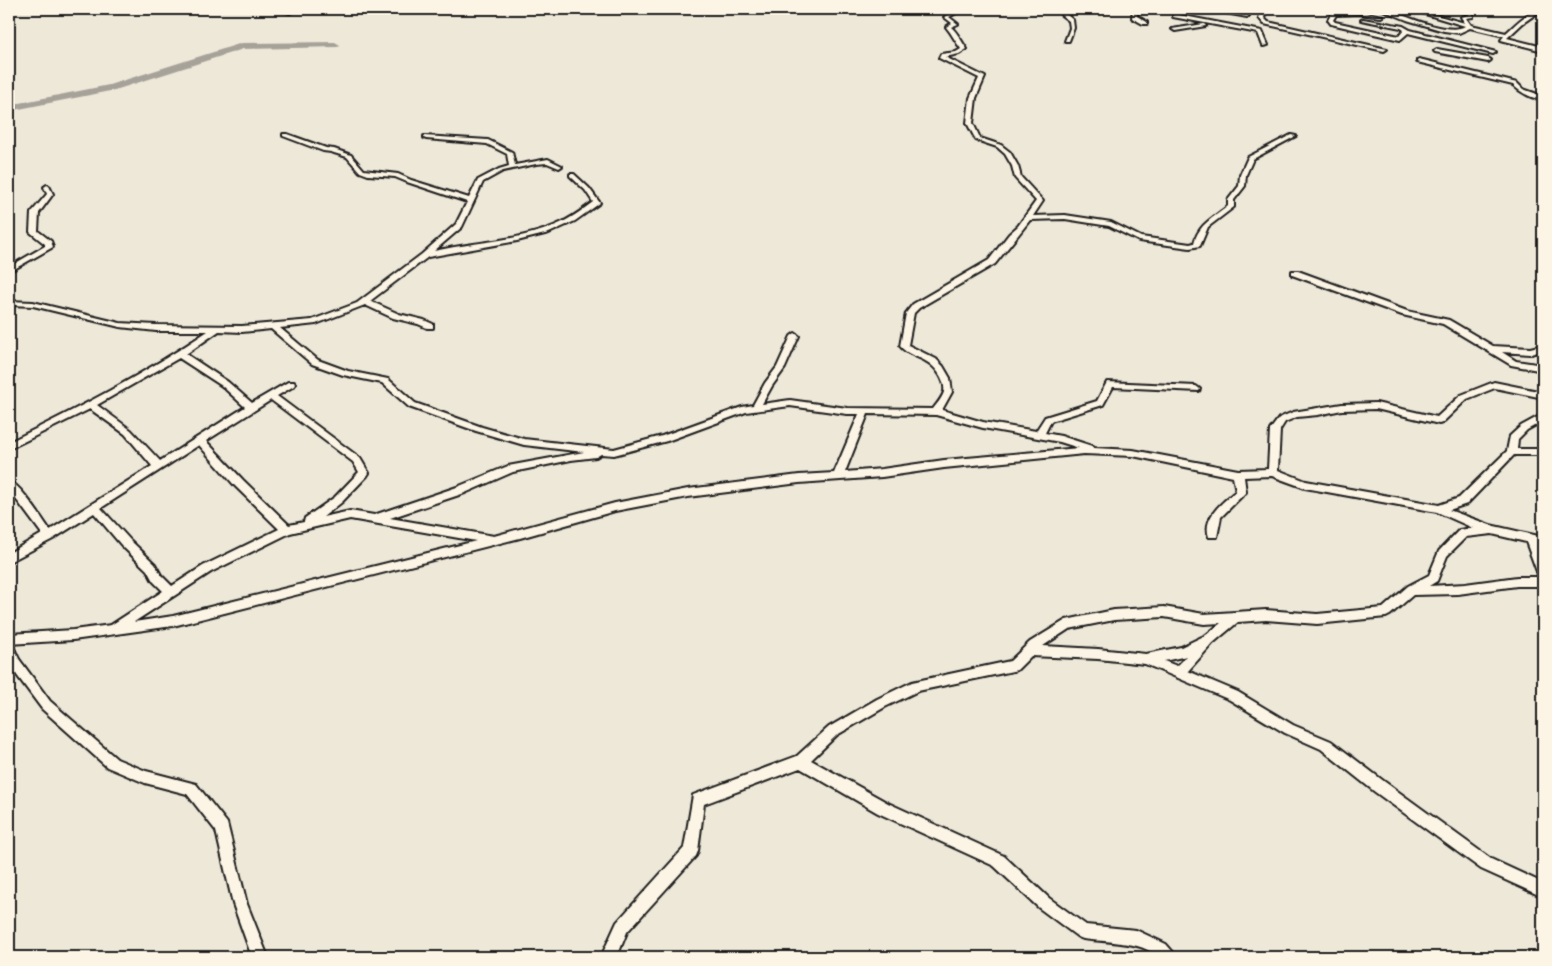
<svg xmlns="http://www.w3.org/2000/svg" width="1552" height="966" viewBox="0 0 1552 966" font-family="Sriracha,sans-serif">
<style>
.lines{fill:none;stroke-linecap:round;stroke-linejoin:round}
.river{fill:#a7a299;fill-rule:evenodd}
.minor-casing{stroke:#1c1c1c;stroke-width:4}
.minor{fill:#fcf5e5;fill-rule:evenodd}
</style>
<rect width="100%" height="100%" fill="#eee8d9"/>
<filter id="ink" filterUnits="userSpaceOnUse"><feTurbulence type="fractalNoise" baseFrequency=".02" numOctaves="2"/><feDisplacementMap in="SourceGraphic" scale="10" xChannelSelector="R" yChannelSelector="G"/><feConvolveMatrix kernelMatrix="1 2 1 2 8 2 1 2 1" color-interpolation-filters="sRGB"/></filter>
<g filter="url(#ink)">
<g class="lines">
<!-- river -->
<path class="river" d="M335,42L340,45L338,47L243,49L115,90L9,111V105L109,85L242,43Z"/>
<defs>
<path id="minor" d="M275,9H282L292,12L290,13Z
M947,9H952L958,12L949,17L958,24L951,27C958,33 961,41 967,49L959,54L945,57L985,77L976,98L973,123L980,138L1001,145L1010,152L1018,166L1021,177L1043,201L1033,216L1065,215L1111,222L1141,237L1190,244L1194,243C1199,224 1213,218 1228,206V200L1239,186L1240,175L1248,157L1291,135L1296,136L1253,159L1246,175L1245,186L1234,200V207L1208,227L1200,246L1190,248L1139,241L1109,226L1065,219L1030,220L995,264L919,308L914,313L908,345L936,359L943,366L950,378L952,392L942,410L983,422L1036,431L1045,417L1097,401L1107,382L1196,386L1200,389L1199,391L1113,387L1103,405L1051,421L1045,433L1061,436L1092,446L1094,448L1133,450L1238,470L1268,469L1270,430L1279,418L1293,412L1342,404L1376,403L1437,417L1461,395L1494,382L1543,392V398L1495,388L1467,399L1442,423L1439,424L1376,409L1342,410L1318,415L1297,417L1285,422L1280,430L1278,470L1306,481L1439,505L1459,498L1507,451L1510,436L1521,426L1543,414V421L1527,430L1518,439L1517,449H1543V455H1514L1467,504L1449,510L1490,525L1543,537V545L1537,544L1543,560V586H1517L1458,594L1413,595L1390,615L1386,617L1317,624L1266,620L1238,622L1213,643L1188,671L1238,692L1293,725L1331,741L1385,782L1491,859L1543,883V897L1481,869L1375,792L1321,749L1285,733L1230,700L1145,664L1098,659L1031,656L1017,670L1013,671L918,691L885,707L837,735L811,760L888,803L1004,856L1049,898L1086,925L1136,930L1166,944L1173,952L1176,957H1158C1143,941 1104,942 1083,939L1078,937L1039,908L994,866L878,813L800,768L704,804L698,851L696,856L627,932L617,957H601L617,922L684,848L693,795L797,756L829,727L877,699L912,682L1010,661L1030,642L1066,620L1114,610L1164,607L1204,614L1266,610L1317,614L1383,608L1408,586L1429,575L1439,551L1459,530L1473,528L1437,512L1305,488L1272,476L1244,477L1246,492L1221,517L1217,537H1209C1202,517 1223,502 1236,491L1233,477L1133,456L1084,454L944,468L882,477L799,483L688,497L615,511L520,538L173,626L73,640L9,644V634L73,630L111,625L163,591L153,581L147,570L122,546L94,513L53,539L9,562V553L42,534L19,503L9,491V481C21,485 42,519 50,530L152,466L125,434L90,409L9,449V442C77,409 145,374 208,331H156L120,327L33,306L9,305V301L33,302L120,323L156,325L242,326L312,320L357,303L422,254L456,224L467,202L407,182L395,177L368,175L360,172L347,157L331,152L323,151L283,136V134H287L326,148L334,149L351,155L364,170L398,174L411,180L469,198L478,180L499,169L509,166L507,154L487,144L426,139L424,138V136L488,140L512,152L515,165L548,159L562,166L559,168L547,163L536,164L503,171L483,182L462,227L434,251C474,242 519,241 556,225C570,219 581,211 593,202L585,190L570,176V174H574L589,188L600,203L575,221L549,233L517,241L428,257L370,301L399,314L424,320L433,324V328H427L418,324L393,318L365,305L316,324L280,328L318,360L348,371L388,379L415,403L482,427L524,439L614,449L662,436L742,407L753,405L765,383L777,367L791,336L795,333L799,336L785,368L772,386L762,404L790,400L847,408L933,409C937,404 942,398 944,392C946,381 936,367 927,362C918,356 907,355 900,346L906,313L913,304L989,260L1009,234L1018,226L1036,201L1015,178L1012,166L1005,154L997,147L976,140L967,123L970,98L979,78L939,58L941,54L956,52L961,49C955,41 952,34 946,27L952,23L944,17L952,12ZM271,329L312,364L343,375L382,383L409,407L476,431L524,445L584,452L508,466L457,487L374,515L350,511L323,517L342,502L367,476L369,473L360,458L277,396L294,386L295,384L294,382H288L252,403L228,382L186,354L219,331L242,332ZM179,358L222,386L245,407L160,461L131,430L97,405ZM271,400L353,462L359,472L335,497L305,518L304,522L289,525L243,480L206,441ZM790,406L847,414H859L834,473L799,475L688,489L615,503L494,536L390,518L465,493L513,472L571,460L596,457L601,454L614,455L667,441L746,412ZM868,414L936,415L983,428L1060,442L1079,448L944,460L882,469L845,472ZM199,445L235,486L279,529L203,566L172,586L161,575L155,564L130,540L101,508ZM350,519L476,541L173,616L134,622L211,572L290,533ZM1492,534L1526,542L1539,577H1517L1465,584L1429,586L1437,581L1447,556L1466,537ZM1164,617L1204,624L1221,623L1206,635L1181,647L1146,654L1098,649L1043,646L1069,629L1114,620ZM1187,656L1177,666L1164,661Z
M1075,9H1081L1067,15L1073,20L1074,28L1069,41H1065L1070,28L1069,21L1061,15Z
M1133,9H1137V16L1147,22V24H1143L1132,18Z
M1183,9H1188L1179,15L1262,31L1268,45L1263,46L1258,33L1173,17V15Z
M1204,9H1213L1249,16L1247,17Z
M1259,9L1266,10L1264,18L1268,22L1387,49L1384,51L1264,24L1259,18L1261,11Z
M1380,9H1386C1403,15 1449,36 1465,26L1422,13L1424,12L1465,23L1461,17L1469,15V13L1454,9H1462L1473,12V17L1466,18L1471,25L1506,33C1516,24 1530,9 1543,9L1523,23L1507,38L1543,47V51L1501,40L1504,36L1470,28L1459,33L1444,31L1407,20Z
M1360,12L1383,16L1381,17L1360,14L1336,15L1333,20L1335,22L1399,36L1404,30L1401,28L1361,20L1363,19L1403,26L1410,30L1496,52L1493,54L1408,33L1400,40L1331,24L1328,20L1332,13Z
M1204,24L1206,26L1175,31L1172,29Z
M1437,49L1488,58L1491,60L1488,62L1435,52L1434,51Z
M1419,59L1517,83L1523,89L1540,95L1543,93V99C1533,100 1520,92 1513,85L1417,62V60Z
M47,185L49,186L53,194L39,213L38,231L51,241L53,247L9,272V267L45,246V244L30,232L31,213L47,194L44,187Z
M1292,271H1298L1407,311L1449,320L1493,346L1530,348L1543,345V351L1530,354L1502,352L1516,361L1543,365V371L1511,365L1443,324L1402,315L1292,275Z
M9,645L13,646L19,659L50,701L117,759L146,771L196,784L227,823L247,904L268,957H252L233,904L216,831L187,794L145,783L107,767L42,709L10,666Z"/>
</defs>
<!-- minor casing -->
<use href="#minor" class="minor-casing"/>
<!-- minor -->
<use href="#minor" class="minor"/>
</g>
</g>
<!-- margin -->
<rect width="1552" height="966" fill="none" stroke="#fcf5e5" stroke-width="30"/>
<rect x="15" y="15" width="1522" height="936" fill="none" stroke="#1c1c1c" stroke-width="2" filter="url(#ink)"/>
</svg>
